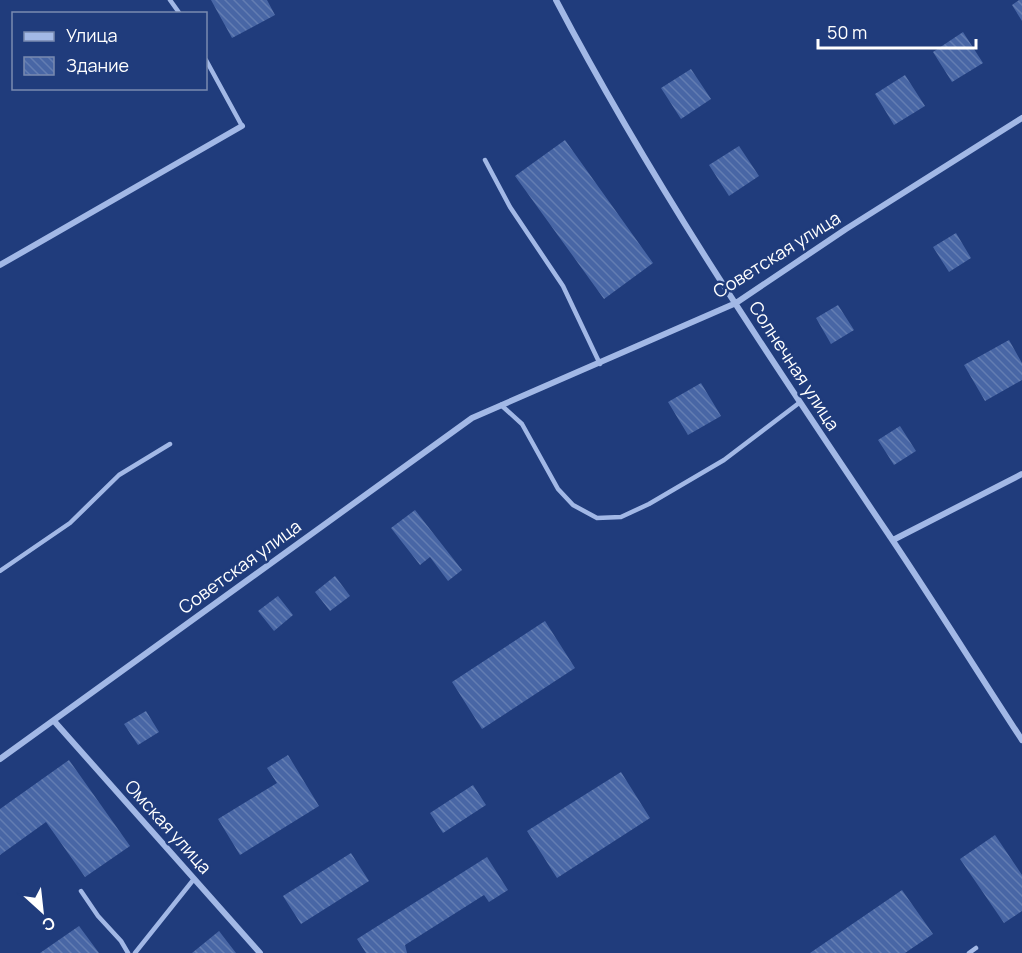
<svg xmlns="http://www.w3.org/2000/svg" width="1022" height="953" viewBox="0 0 1022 953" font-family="Manrope,sans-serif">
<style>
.building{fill:url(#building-back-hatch)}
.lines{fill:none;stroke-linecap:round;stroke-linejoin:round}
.lane{stroke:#a2b8e6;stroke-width:4.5}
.street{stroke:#a2b8e6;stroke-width:6}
.labels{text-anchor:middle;stroke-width:5;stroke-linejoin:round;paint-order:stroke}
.street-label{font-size:18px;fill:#fff;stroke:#203c7c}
</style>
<defs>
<pattern id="building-back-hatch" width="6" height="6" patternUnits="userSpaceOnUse" patternTransform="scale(1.5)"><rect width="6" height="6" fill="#4866a5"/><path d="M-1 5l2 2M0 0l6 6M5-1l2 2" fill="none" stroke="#637db2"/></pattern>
</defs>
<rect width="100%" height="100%" fill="#203c7c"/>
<!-- building -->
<path class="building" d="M211,0H267L275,15L232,38Z
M1019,0H1022V21L1012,5Z
M963,32L983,63L952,82L933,52Z
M691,69L711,99L681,119L661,88Z
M905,75L925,106L894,125L875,94Z
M565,140L653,263L604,299L515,176Z
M739,146L759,176L729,196L709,165Z
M956,233L971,258L949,272L933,247Z
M838,305L854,330L831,344L816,318Z
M1009,340L1022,363V380L985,401L964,365Z
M701,383L721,416L688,435L668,402Z
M900,426L916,451L894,465L878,440Z
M415,510L462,570L448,581L430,557L420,565L391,528Z
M335,576L350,596L330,611L315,592Z
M278,596L293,615L274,631L258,611Z
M545,621L575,668L482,729L452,682Z
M146,711L159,732L138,745L124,724Z
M288,755L319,806L240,855L218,819L277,783L267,768Z
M69,760L130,846L85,877L46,822L0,855V809Z
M621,772L650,818L557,878L527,831Z
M473,785L486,805L443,833L430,813Z
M995,835L1022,875V911L1004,923L960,859Z
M351,853L369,881L301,924L283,896Z
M487,857L508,890L489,902L484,895L405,945L407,953H366L357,939Z
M902,890L933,934L905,953H810Z
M79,926L99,953H40Z
M219,931L236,953H192Z"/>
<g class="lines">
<!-- lane -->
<path class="lane" d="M170,0L180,14
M206,60L242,126
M485,160L510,207L563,286L600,364
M501,405L522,424L558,489L573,505L597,518L621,517L649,504L724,460L799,403
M0,571L70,523L119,475L170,444
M81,891L98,916L121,941L128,953
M135,953L194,879
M969,953L976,948"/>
<!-- street -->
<path class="street" d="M556,0C654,187 773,363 891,538C936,605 978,673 1022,740
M0,265L242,126
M893,540L1022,474
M54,721L260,953
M0,759L472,418L736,303L846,229L1022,118"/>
</g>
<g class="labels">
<!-- street labels -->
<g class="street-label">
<text transform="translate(777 255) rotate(-32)" y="6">Советская улица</text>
<text transform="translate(794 366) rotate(57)" y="6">Солнечная улица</text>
<text transform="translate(240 567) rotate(-36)" y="6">Советская улица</text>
<text transform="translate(168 827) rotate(48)" y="6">Омская улица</text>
</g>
</g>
<!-- legend -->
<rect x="12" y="12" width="195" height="78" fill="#203c7c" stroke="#798ab0" stroke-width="1.5"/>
<rect x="24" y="32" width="30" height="9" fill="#a2b8e6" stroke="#798ab0" stroke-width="1.5"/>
<text x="66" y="42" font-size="18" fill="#ffffff">Улица</text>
<rect x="24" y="57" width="30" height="18" fill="url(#building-back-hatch)" stroke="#798ab0" stroke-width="1.5"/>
<text x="66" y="72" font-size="18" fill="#ffffff">Здание</text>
<!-- north arrow -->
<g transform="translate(42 911) rotate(153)" stroke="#203c7c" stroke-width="4.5" paint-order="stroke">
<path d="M0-4.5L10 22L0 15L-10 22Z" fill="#ffffff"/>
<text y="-9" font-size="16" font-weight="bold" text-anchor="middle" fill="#ffffff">С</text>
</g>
<!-- scale -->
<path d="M818 39v9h158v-9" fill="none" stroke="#ffffff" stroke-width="3"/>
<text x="827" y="39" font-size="18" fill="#ffffff" stroke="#203c7c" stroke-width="4.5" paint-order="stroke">50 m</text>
</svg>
